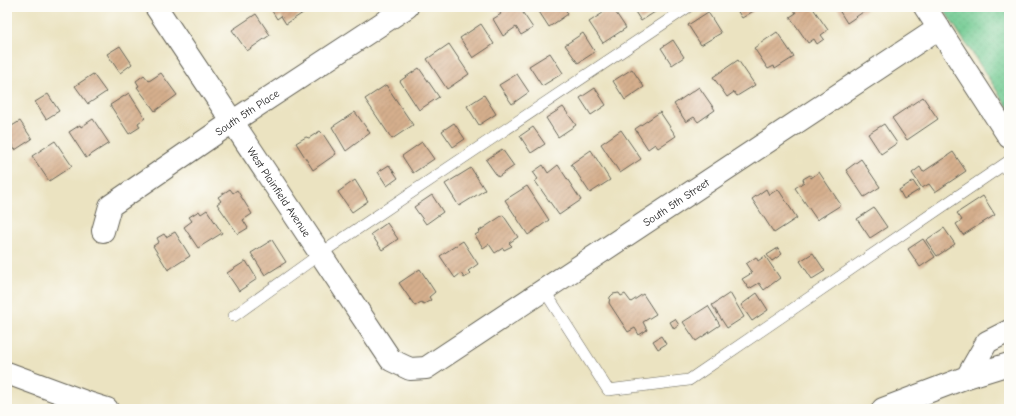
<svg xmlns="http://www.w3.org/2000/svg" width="1016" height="416" viewBox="0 0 1016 416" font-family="'Comic Neue',sans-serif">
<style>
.grass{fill:url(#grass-dots);stroke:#467256}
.building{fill:url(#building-hatch)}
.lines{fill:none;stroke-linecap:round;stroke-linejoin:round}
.lane-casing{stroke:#646256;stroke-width:12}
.street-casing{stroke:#646256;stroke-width:24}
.highway-casing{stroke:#646256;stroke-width:24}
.lane{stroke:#fff;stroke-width:11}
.street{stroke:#fff;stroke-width:22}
.highway{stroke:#fff;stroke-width:22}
.labels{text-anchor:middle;stroke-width:3.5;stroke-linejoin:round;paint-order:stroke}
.street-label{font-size:11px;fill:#1c1c1c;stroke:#fdfcf7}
</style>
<defs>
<pattern id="grass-dots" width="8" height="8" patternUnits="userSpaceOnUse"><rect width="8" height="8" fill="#6fc990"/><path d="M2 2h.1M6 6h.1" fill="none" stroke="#60ac7c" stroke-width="1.8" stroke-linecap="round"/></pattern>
<pattern id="building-hatch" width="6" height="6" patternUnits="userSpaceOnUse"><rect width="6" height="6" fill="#d5af8d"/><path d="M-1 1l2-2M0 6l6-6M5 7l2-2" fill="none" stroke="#b69679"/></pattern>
</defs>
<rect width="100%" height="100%" fill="#fdfcf7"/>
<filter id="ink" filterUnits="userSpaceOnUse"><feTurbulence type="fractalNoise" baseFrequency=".025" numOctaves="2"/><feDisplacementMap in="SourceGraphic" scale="8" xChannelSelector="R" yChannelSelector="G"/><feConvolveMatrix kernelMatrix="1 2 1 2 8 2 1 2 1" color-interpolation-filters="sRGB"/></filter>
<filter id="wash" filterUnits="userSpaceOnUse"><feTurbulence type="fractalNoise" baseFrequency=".012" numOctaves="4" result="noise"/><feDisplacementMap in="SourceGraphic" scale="16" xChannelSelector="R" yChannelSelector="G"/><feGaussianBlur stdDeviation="0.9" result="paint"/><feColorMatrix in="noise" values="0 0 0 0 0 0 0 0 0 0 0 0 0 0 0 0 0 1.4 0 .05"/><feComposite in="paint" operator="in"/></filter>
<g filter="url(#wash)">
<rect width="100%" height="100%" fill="#ebe3c1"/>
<!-- grass -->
<path class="grass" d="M942,7H1009V109Z"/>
<g id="blocks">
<!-- building -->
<path class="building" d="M275,7H308L309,9L286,24L281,16L277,19L272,11L276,9Z
M498,7H519L533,28L521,35L516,27L503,36L493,19L501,14L497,8Z
M536,7H564L568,14L549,27Z
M612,7L626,28L603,43L589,22Z
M632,7H656L658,10L641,21Z
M735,7H760L742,18Z
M792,7H812L828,30L821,35L824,39L817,44L814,39L808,43L790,17L796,13Z
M837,7H865L866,10L847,23Z
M708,12L721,33L701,45L688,25Z
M256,14L270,35L247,51L232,30Z
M481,24L494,44L473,58L460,38Z
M777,32L794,57L775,69L774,66L768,69L754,48Z
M583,33L595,52L578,63L565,45Z
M673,40L684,57L672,65L661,48Z
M449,44L469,74L447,89L427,59Z
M120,46L132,64L120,73L107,54Z
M550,53L563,73L542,86L529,66Z
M738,60L755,85L737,96L734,92L727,97L713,77Z
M419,68L439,97L419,110L400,81Z
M632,69L644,87L625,100L613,81Z
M161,73L177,95L155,111L137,87L139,86L136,81L144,75L149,81Z
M93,74L106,92L88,104L75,86Z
M517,74L529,92L512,104L499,85Z
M386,85L413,125L392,139L365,99Z
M699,87L715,110L698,122L694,117L686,122L674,104Z
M595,88L606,105L591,115L580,98Z
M129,93L145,118L138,123L140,127L129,134L110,105Z
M48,94L59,111L46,119L35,102Z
M484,95L496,114L479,125L467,106Z
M923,97L938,119L907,140L892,118Z
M563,107L576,125L558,137L546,118Z
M355,112L370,133L346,151L332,127Z
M660,112L676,136L658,148L655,144L648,149L635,129Z
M93,119L109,143L86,158L69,132L80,125L81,127Z
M20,121L32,139L15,150L7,137V129Z
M454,123L465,139L453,147L442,131Z
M884,124L897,143L881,154L868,134Z
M533,127L545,144L531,153L520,136Z
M621,130L641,159L620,173L601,144Z
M320,131L323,134L336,154L313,170L296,143L306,137L309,138Z
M55,141L72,166L49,181L32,156Z
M422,142L434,159L413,173L402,156Z
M502,149L514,166L498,177L486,160Z
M591,150L610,180L590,193L571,164Z
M953,152L966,171L935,192L929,184L922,188L912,173L920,167L923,172Z
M861,159L880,187L864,197L846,170Z
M389,165L398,178L387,186L378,172Z
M543,165L548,173L558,165L581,200L559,215L535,181L538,179L533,172Z
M471,168L485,190L459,206L445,184Z
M819,172L841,205L817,220L795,188L804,182L803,179L810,175L811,178Z
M355,180L368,201L352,212L338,192Z
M913,181L919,190L904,199L899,190Z
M527,186L549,220L528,235L505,200Z
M230,189L233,193L237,190L252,214L243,220L248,228L238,234L217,204L221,201L218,197Z
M766,189L769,195L778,189L797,218L774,233L752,199Z
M432,195L443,212L426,224L414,207Z
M983,196L995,215L963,235L956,224L962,220L957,213Z
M874,208L887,227L870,238L857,219Z
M207,210L222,233L198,248L184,227L192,221L189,217L199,211L201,214Z
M503,215L518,237L509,243L512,246L504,250L503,248L495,253L489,244L483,248L475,235L480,232L479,231Z
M387,223L398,239L382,250L371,234Z
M944,228L955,244L937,256L926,240Z
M175,232L190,256L168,270L153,246L159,242L157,238L164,234L166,237Z
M923,239L935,257L920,267L908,249Z
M272,240L286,262L265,275L251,253Z
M463,241L478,264L468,271L471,274L464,278L461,273L455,278L440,256Z
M778,248L782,254L772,261L767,255Z
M813,253L825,271L812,279L800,261Z
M765,256L780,278L764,290L759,283L749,289L742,279L752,273L746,264L756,257L758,261Z
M246,261L257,279L239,291L227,273Z
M420,269L435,292L429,297L431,300L424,304L421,302L415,306L399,283Z
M619,293L621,296L625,294L631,302L643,294L656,314L643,322L647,330L639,335L635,328L628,332L609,303L610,297L613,294Z
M730,293L744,317L727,328L712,305Z
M757,293L768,310L752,321L741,305Z
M708,306L720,325L696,341L683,322Z
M675,319L679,325L674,329L670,322Z
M661,336L666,344L658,349L653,341Z"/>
</g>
</g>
<g filter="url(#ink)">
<use href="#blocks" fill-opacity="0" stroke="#646256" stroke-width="1"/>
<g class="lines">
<defs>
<path id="lane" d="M544,290L608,390L689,380L1009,161
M234,316L320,254L688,7"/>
<g id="street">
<path id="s1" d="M156,7L391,360L410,369L426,368L939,28"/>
<path d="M925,7L1009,137"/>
<path id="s2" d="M103,231L110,206L232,122L407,7"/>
</g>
<path id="highway" d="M7,373L91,404L107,409
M967,377L987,342L1009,331
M883,409L967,377L1009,364"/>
</defs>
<!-- lane casing -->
<use href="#lane" class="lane-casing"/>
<!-- street casing -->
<use href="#street" class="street-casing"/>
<!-- highway casing -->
<use href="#highway" class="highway-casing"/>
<!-- lane -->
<use href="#lane" class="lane"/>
<!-- street -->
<use href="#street" class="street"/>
<!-- highway -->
<use href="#highway" class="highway"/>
</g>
</g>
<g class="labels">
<!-- street labels -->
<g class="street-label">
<text dy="4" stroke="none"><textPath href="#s2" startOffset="192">South 5th Place</textPath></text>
<text dy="4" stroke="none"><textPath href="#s1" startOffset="222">West Plainfield Avenue</textPath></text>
<text dy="4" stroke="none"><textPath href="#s1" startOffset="761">South 5th Street</textPath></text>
</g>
</g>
<!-- margin -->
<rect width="1016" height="416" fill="none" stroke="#fdfcf7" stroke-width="24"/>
</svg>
